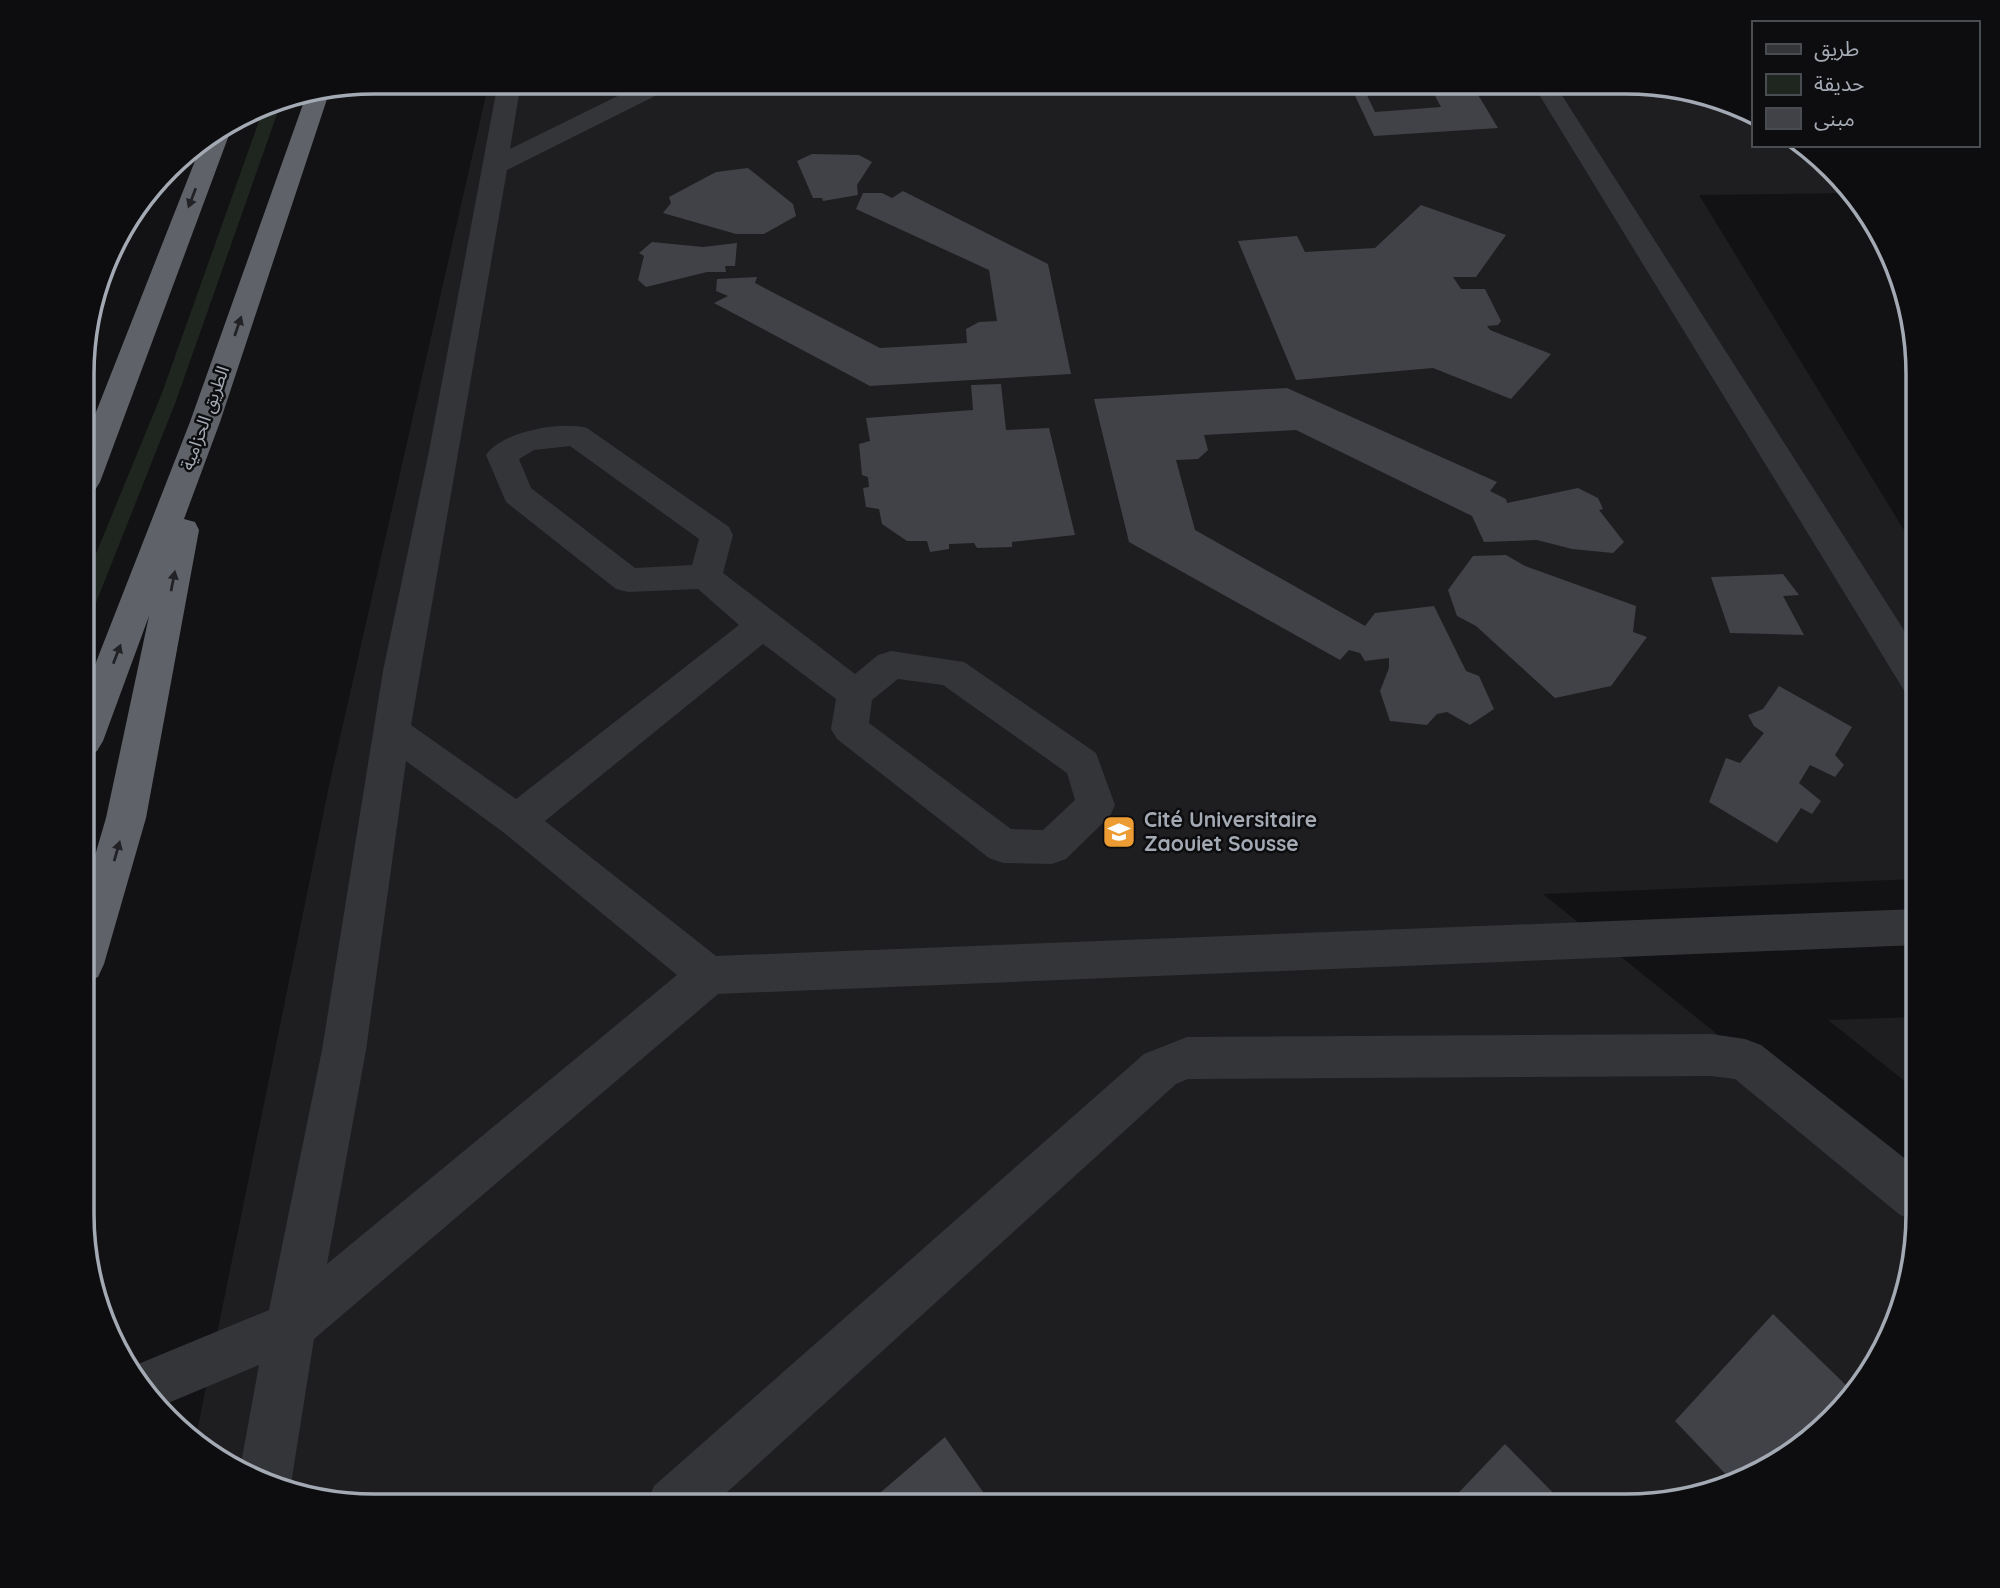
<svg xmlns="http://www.w3.org/2000/svg" width="2000" height="1588" viewBox="0 0 2000 1588" font-family="Quicksand,'Noto Sans Arabic',sans-serif">
<style>
.built{fill:#1e1e21}
.green{fill:#1f261f}
.building{fill:#414247}
.lines{fill:none;stroke-linecap:round;stroke-linejoin:round}
.minor{fill:#333539;fill-rule:evenodd}
.highway{fill:#5f6369;fill-rule:evenodd}
.oneway{fill:#222226}
.labels{text-anchor:middle;stroke-width:5;stroke-linejoin:round;paint-order:stroke}
.far-street-label{font-size:18px;fill:#a4aab4;stroke:#0d0d0f}
.poi-label{font-size:21px;font-weight:bold;fill:#a4aab4;stroke:#0d0d0f;text-anchor:start}
.rim{fill:none;stroke:#a4aab4;stroke-width:3.5}
</style>
<rect width="100%" height="100%" fill="#121214"/>
<!-- built -->
<path class="built" d="M489,82L1644,83L1737,104L1753,114V145H1803L1819,155L1846,193L1699,195L1918,553L1917,879L1543,894L1917,1195V1233L1895,1326L1845,1407L1738,1483L1626,1506L356,1505L263,1484L195,1441L329,786Z
M1917,1017V1091L1828,1020Z"/>
<!-- green -->
<path class="green" d="M283,97L176,401L88,623L84,624V583L162,393L264,107Z"/>
<!-- building -->
<path class="building" d="M1349,83H1411V85L1363,87L1375,112L1441,107L1428,83H1471L1498,128L1374,136Z
M812,154L859,155L872,162L857,185L858,195L823,201L822,198H813L797,161Z
M748,168L793,204L796,216L764,234H736L663,213L671,203L669,197L716,172Z
M903,191L1048,264L1071,374L870,386L714,303L728,296L716,291L717,279L757,277L755,283L880,348L967,343L966,329L979,322L997,321L989,270L856,209L863,193H882L892,198Z
M1421,205L1506,235L1476,277H1453L1461,289H1485L1501,321L1498,325L1487,326L1490,330L1551,354L1511,399L1433,368L1296,380L1238,241L1297,236L1305,252L1375,248Z
M652,242L703,247L737,243L735,266H725L726,272H707L646,287L638,280L644,256L639,253Z
M1001,384L1006,430L1049,428L1075,535L1012,542V547L977,548L974,543L949,544V549L930,552L927,541H907L882,524L879,509L866,507L863,488L869,487L868,477L862,475L859,444L870,441L866,418L973,410L971,385Z
M1287,388L1497,482L1490,491L1506,499L1507,503L1578,488L1598,498L1603,509L1599,510L1624,542L1613,553L1572,549L1537,540L1484,542L1472,516L1296,430L1204,435L1208,450L1198,459L1176,460L1195,530L1365,626L1375,613L1434,606L1466,671L1479,676L1494,709L1470,725L1447,712L1437,714L1427,725L1390,721L1380,691L1389,668V658L1365,661L1360,653L1349,650L1340,660L1129,542L1094,399Z
M1506,555L1525,566L1636,606L1633,632L1647,637L1611,686L1555,698L1476,626L1457,616L1448,590L1473,556Z
M1783,574L1799,595L1783,596L1804,635L1730,633L1711,577Z
M1779,686L1852,727L1835,755L1844,765L1835,777L1810,765L1799,783L1821,801L1812,814L1801,808L1777,843L1709,802L1726,758L1740,763L1764,733L1754,726L1748,715L1763,709Z
M1773,1314L1854,1393L1845,1407L1735,1484L1675,1421Z
M945,1437L992,1505H866Z
M1505,1444L1566,1506H1446Z"/>
<g class="lines">
<!-- minor -->
<path class="minor" d="M498,82H521L510,149L646,82H676L673,87L507,170L411,725L516,799L739,625L698,589L628,592L616,589L506,502L486,455C502,431 561,421 587,428L729,527L733,535L723,573L855,674L878,655L891,651L964,662L1096,753L1115,805L1110,816L1066,859L1052,864L1003,863L989,858L837,739L831,729L836,699L763,644L545,821L716,956L1917,909V945L718,994L314,1339L291,1484L288,1490L263,1484L240,1469L259,1365L161,1406L131,1367L269,1310L322,1050L383,671L429,451ZM570,446L699,539L692,565L635,568L531,488L519,459L534,450ZM898,679L943,685L1067,773L1075,800L1043,830L1011,829L869,723L872,700ZM406,761L503,832L677,975L327,1264L366,1050Z
M1532,83H1554L1918,652L1917,696L1905,692Z
M1711,1034L1745,1039L1761,1045L1917,1168V1222L1900,1215L1735,1079L1711,1076L1188,1079L1176,1084L713,1505H646L654,1486L1144,1054L1187,1037Z"/>
<!-- highway -->
<path class="highway" d="M330,90L220,422L184,519L195,522L199,530L146,818L104,964L98,977L83,983L84,893L106,818L149,616L103,741L97,751L84,756V693L190,422L307,93Z
M226,130L229,135L100,482L95,490L84,493L85,440L202,143Z"/>
</g>
<!-- one-way arrows -->
<defs><path id="oneway-solid" d="M-6-.8H1V-3.2L6.5 0L1 3.2V.8H-6Z" transform="scale(1.75)"/></defs>
<g class="oneway">
<use href="#oneway-solid" transform="translate(192 198) rotate(111)"/>
<use href="#oneway-solid" transform="translate(238 326) rotate(-71)"/>
<use href="#oneway-solid" transform="translate(173 581) rotate(-79)"/>
<use href="#oneway-solid" transform="translate(117 654) rotate(-69)"/>
<use href="#oneway-solid" transform="translate(117 851) rotate(-74)"/>
</g>
<!-- icons -->
<defs>
<symbol id="university-square" viewBox="-11 -11 22 22"><rect x="-9" y="-9" width="18" height="18" rx="4" fill="#ec9c32" stroke="#0d0d0f"/><path d="M0-5L7-2L0 1L-7-2ZM-4 1L0 2.5L4 1V4Q0 6-4 4Z" fill="#fff"/></symbol>
</defs>
<g fill-rule="evenodd">
<use href="#university-square" x="1100" y="813" width="38" height="38"/>
</g>
<g class="labels">
<!-- far-street labels -->
<g class="far-street-label">
<text transform="translate(205 418) rotate(-70)" y="6">الطريق الحزامية</text>
</g>
<!-- poi labels -->
<g class="poi-label">
<text x="1144" y="827">Cité Universitaire<tspan x="1144" dy="24">Zaouiet Sousse</tspan></text>
</g>
</g>
<!-- crop -->
<path d="M0 0H2000V1588H0ZM374 94H1626A280 280 0 0 1 1906 374V1214A280 280 0 0 1 1626 1494H374A280 280 0 0 1 94 1214V374A280 280 0 0 1 374 94Z" fill="#0d0d0f" fill-rule="evenodd"/>
<path class="rim" d="M374 94H1626A280 280 0 0 1 1906 374V1214A280 280 0 0 1 1626 1494H374A280 280 0 0 1 94 1214V374A280 280 0 0 1 374 94Z"/>
<!-- legend -->
<rect x="1752" y="21" width="228" height="126" fill="#0d0d0f" stroke="#494c51" stroke-width="2"/>
<rect x="1766" y="44" width="35" height="10" fill="#333539" stroke="#494c51" stroke-width="2"/>
<text x="1814" y="56" font-size="21" fill="#a4aab4">طريق</text>
<rect x="1766" y="74" width="35" height="21" fill="#1f261f" stroke="#494c51" stroke-width="2"/>
<text x="1814" y="91" font-size="21" fill="#a4aab4">حديقة</text>
<rect x="1766" y="108" width="35" height="21" fill="#414247" stroke="#494c51" stroke-width="2"/>
<text x="1814" y="126" font-size="21" fill="#a4aab4">مبنى</text>
</svg>
